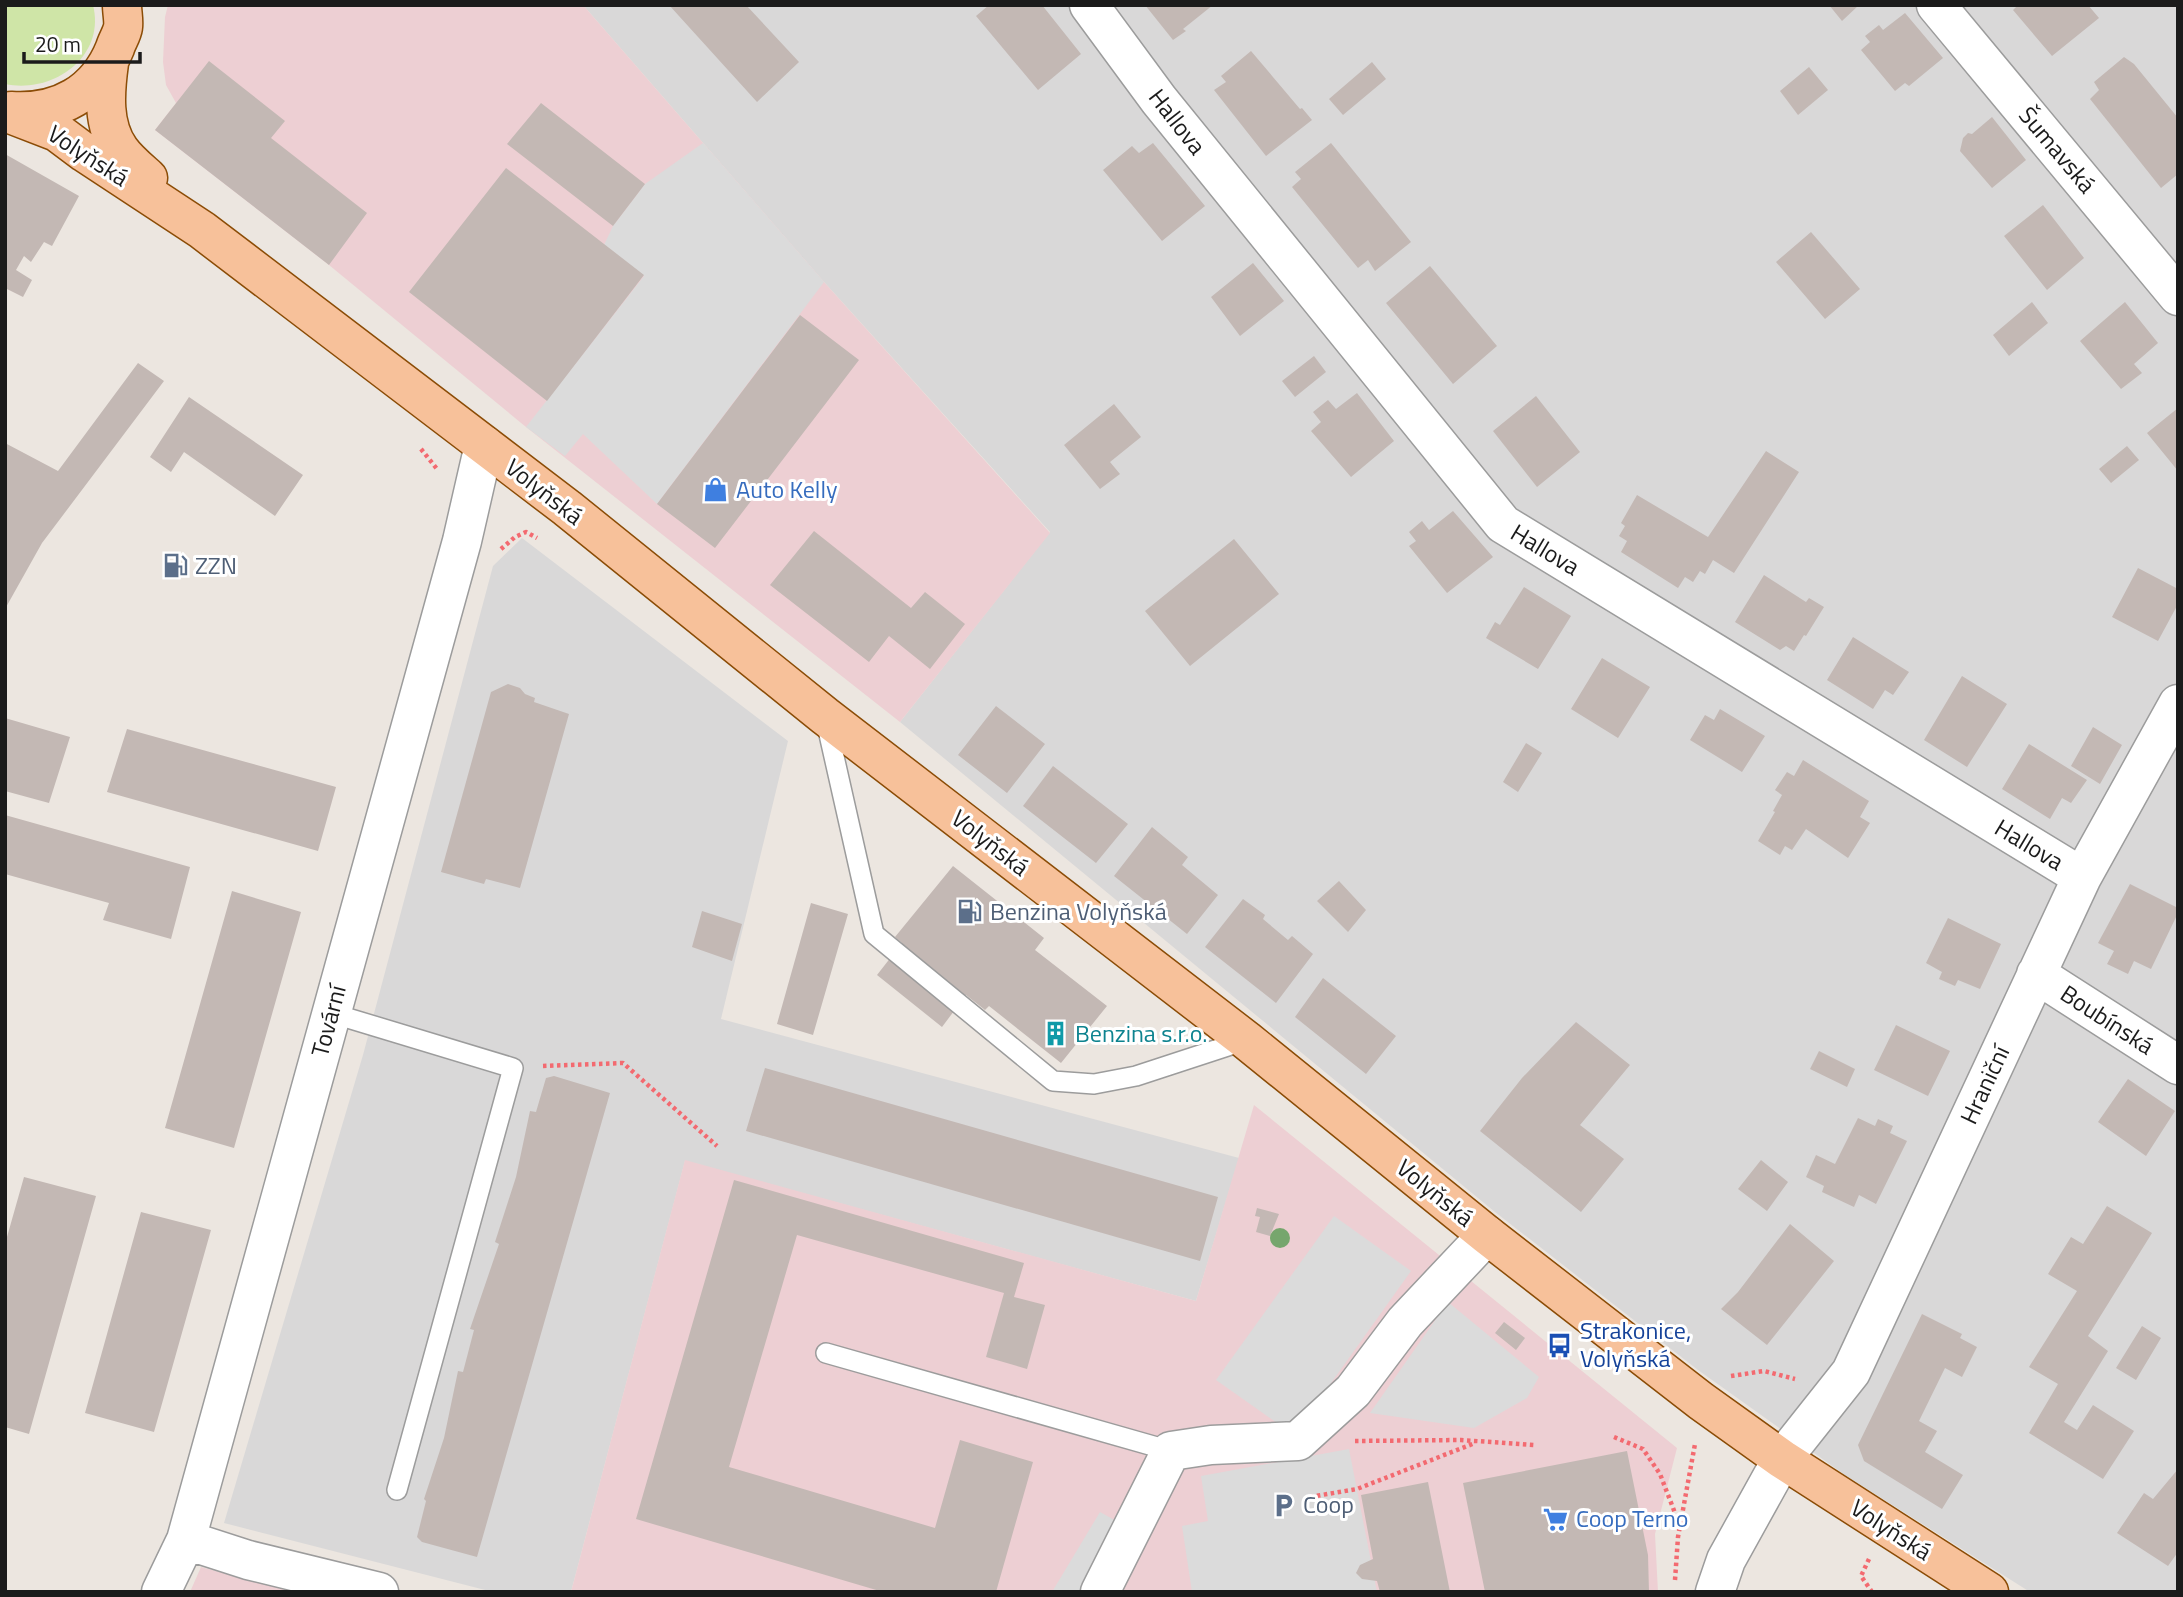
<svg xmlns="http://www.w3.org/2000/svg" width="2183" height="1597" viewBox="0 0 2183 1597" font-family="'Titillium Web',sans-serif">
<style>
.residential{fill:#d9d8d8}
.commercial{fill:#edcfd3}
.grass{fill:#cfe5a7}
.parking{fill:#dbdbdb}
.building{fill:#c3b8b4}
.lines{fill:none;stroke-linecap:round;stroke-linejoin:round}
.lane-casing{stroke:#9c9c9c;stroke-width:22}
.street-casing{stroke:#9c9c9c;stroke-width:41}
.primary-casing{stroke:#8b4c06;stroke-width:41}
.path{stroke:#f36a70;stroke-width:4.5;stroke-dasharray:3.5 3.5;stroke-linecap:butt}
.lane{stroke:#fff;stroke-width:19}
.street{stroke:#fff;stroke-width:38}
.primary{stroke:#f7c19a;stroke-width:38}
.tree{fill:#76a66d}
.labels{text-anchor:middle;stroke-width:6;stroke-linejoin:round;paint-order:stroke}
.street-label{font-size:24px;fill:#1b1b1b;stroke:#fff}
.shop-label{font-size:24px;fill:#366cbe;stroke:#fff;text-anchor:start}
.service-label{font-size:24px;fill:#4e5e75;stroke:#fff;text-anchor:start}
.culture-label{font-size:24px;fill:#0d838f;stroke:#fff;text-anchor:start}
.transit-label{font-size:24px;fill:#164399;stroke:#fff;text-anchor:start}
</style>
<rect width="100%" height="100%" fill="#ece6e0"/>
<!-- residential -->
<path class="residential" d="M583,5H2178V1592H2030L1845,1475L1698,1370L1495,1212L900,722L1050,532L824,282Z
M522,538L788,741L721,1019L1239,1158L1196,1301L685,1161L571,1592H493L224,1523L363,1055L493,566Z"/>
<!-- commercial -->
<path class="commercial" d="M168,5H583L824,282L1050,533L900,722L526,427L329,265L155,130L176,103L166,85L163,62L165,17Z
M1254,1105L1677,1448L1655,1534L1658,1592H571L685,1160L1196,1301Z
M201,1567L293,1592H190Z"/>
<!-- grass -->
<path class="grass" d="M5,5H93C106,57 53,94 5,84Z"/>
<!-- parking -->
<path class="parking" d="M703,143L824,282L657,504L583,434L565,456L526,427L644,276L604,245L613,226L645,184Z
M1334,1216L1411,1271L1294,1435L1216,1380Z
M1448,1302L1539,1377L1527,1398L1474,1428L1370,1413Z
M1349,1449L1377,1592H1192L1182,1526L1208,1521L1201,1476Z
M1100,1512L1120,1523L1080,1592H1052Z"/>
<!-- building -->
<path class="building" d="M669,5H746L799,62L757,102Z
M989,5H1042L1081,54L1038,90L976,16Z
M1145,5H1213L1183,29L1186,31L1173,40Z
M1829,5H1859L1842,21Z
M2018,5H2088L2099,18L2052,56L2013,10Z
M1905,13L1943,58L1909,86L1905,83L1895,91L1861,50L1870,42L1865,36L1879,25L1883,30Z
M1251,51L1300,109L1302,108L1312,120L1266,156L1214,90L1226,82L1221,76Z
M2124,57L2134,64L2178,118V174L2161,188L2090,99L2099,90L2094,82Z
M209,61L285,121L271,138L367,213L329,265L155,130Z
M1372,62L1386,79L1343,115L1329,99Z
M1809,67L1828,90L1798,115L1780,91Z
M541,103L645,184L613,226L507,144Z
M1992,117L2026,160L1992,188L1960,151L1963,138L1968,133L1972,134Z
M1153,143L1205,206L1162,241L1103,170L1132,146L1139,153Z
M1331,143L1411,242L1375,271L1368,260L1358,268L1292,187L1301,179L1295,172Z
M5,154L79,196L52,246L44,242L31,262L24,256L16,270L32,280L23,297L5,288Z
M506,168L644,275L547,401L409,292Z
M2043,205L2084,258L2047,290L2004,236Z
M1811,232L1860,289L1825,319L1776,262Z
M1253,263L1284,301L1240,336L1211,297Z
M1430,266L1497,346L1453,384L1386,303Z
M2032,302L2048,323L2009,356L1993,335Z
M2125,302L2158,343L2134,364L2142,373L2121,389L2080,341Z
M800,315L859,360L715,548L657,504Z
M1314,356L1326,372L1295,397L1282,381Z
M138,363L164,381L42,543L5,609V443L58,471Z
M1357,393L1394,441L1351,477L1311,431L1321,422L1313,412L1328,400L1336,409Z
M1536,396L1580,452L1537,487L1493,431Z
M189,397L303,475L275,516L184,452L171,472L150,457Z
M1114,404L1141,437L1110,462L1120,474L1100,489L1064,445Z
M2178,408V471L2147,433Z
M2127,446L2139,460L2111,483L2099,469Z
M1766,451L1799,472L1734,573L1713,560L1705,574L1700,571L1693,582L1685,577L1678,588L1621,552L1627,541L1619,536L1625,526L1621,523L1637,495L1708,537Z
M1453,511L1493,557L1447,593L1409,546L1416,541L1409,532L1422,521L1429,530Z
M814,531L911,608L925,592L965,624L930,669L889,636L869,662L770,585Z
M1234,539L1279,594L1190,666L1145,611Z
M2138,568L2178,589V604L2158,641L2112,617Z
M1764,575L1806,602L1809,598L1824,607L1806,636L1804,635L1794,651L1786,646L1780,650L1735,622Z
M1524,587L1571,616L1538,669L1486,638L1495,622L1500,625Z
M1853,637L1909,672L1893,695L1885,690L1873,709L1827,680Z
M1602,658L1650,687L1618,738L1571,709Z
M1962,676L2007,704L1967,767L1924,740Z
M508,684L520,688L525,694L535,698L534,702L569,714L520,888L486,879L484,884L441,872L491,692Z
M996,706L1045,744L1007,793L958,755Z
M1720,709L1765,736L1742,772L1690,740L1705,715L1714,720Z
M5,718L70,737L49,803L5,791Z
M2093,727L2122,745L2100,784L2071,766Z
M127,729L336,787L318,851L107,792Z
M1526,743L1542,753L1518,792L1503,782Z
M2029,744L2087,780L2071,803L2062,798L2050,819L2002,789Z
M1803,760L1869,801L1860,817L1870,823L1848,858L1806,829L1792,850L1785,846L1780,855L1758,841L1775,812L1773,811L1782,795L1775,790L1787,772L1794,776Z
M1053,766L1128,824L1096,863L1023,806Z
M5,815L190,867L171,939L103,920L109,903L5,874Z
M1152,827L1188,857L1182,865L1218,895L1187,934L1114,876Z
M953,866L1044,938L1035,950L1107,1006L1061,1063L989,1006L985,1010L966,995L942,1027L877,975L902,943L895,937Z
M1339,881L1366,910L1348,932L1317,901Z
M2130,884L2178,908V913L2151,969L2134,961L2128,974L2107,964L2114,951L2098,943Z
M232,891L301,912L234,1148L165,1128Z
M1243,899L1265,915L1263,919L1288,940L1292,936L1313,954L1276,1003L1205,947Z
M811,903L848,914L813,1035L777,1024Z
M702,911L742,924L732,961L692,947Z
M1948,918L2001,944L1980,989L1958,980L1955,986L1939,979L1942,972L1926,963Z
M1323,978L1396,1036L1366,1074L1295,1017Z
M1576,1022L1630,1065L1580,1125L1624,1159L1581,1212L1480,1131L1522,1078Z
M1896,1025L1950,1051L1928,1096L1874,1070Z
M1819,1051L1855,1069L1847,1087L1810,1069Z
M765,1068L1218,1197L1200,1261L746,1131Z
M554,1076L610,1093L477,1557L422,1542L417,1537L426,1501L424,1499L444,1438L458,1371L463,1372L474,1330L470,1329L499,1244L495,1242L516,1177L530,1111L536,1112L546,1078Z
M2128,1079L2175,1111L2146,1156L2098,1122Z
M1858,1118L1875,1126L1878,1119L1893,1126L1890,1133L1907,1141L1876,1204L1859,1195L1854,1207L1822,1192L1824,1186L1806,1177L1816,1155L1835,1164Z
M1761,1160L1788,1182L1767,1211L1738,1189Z
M24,1177L96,1196L29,1434L5,1427V1244Z
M734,1180L1024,1263L1014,1297L1045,1305L1027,1369L986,1357L1004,1293L797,1235L729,1467L935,1528L960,1440L1033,1462L996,1592H883L636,1519Z
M2107,1206L2152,1233L2088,1336L2108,1351L2064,1422L2077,1430L2093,1405L2134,1431L2103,1479L2029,1433L2058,1384L2029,1367L2077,1291L2048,1274L2071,1237L2083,1244Z
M1257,1208L1279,1214L1270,1236L1256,1232L1260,1217L1255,1216Z
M141,1212L211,1230L154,1432L85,1413Z
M1790,1224L1834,1261L1767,1345L1721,1309L1738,1292Z
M1922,1314L1962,1334L1960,1338L1977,1347L1962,1377L1945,1368L1919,1421L1937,1431L1925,1452L1963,1475L1942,1509L1864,1461L1858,1445Z
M1504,1322L1525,1338L1516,1350L1495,1333Z
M2142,1326L2161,1338L2136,1380L2116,1368Z
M1627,1451L1648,1555L1649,1592H1485L1463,1483Z
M2178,1469V1552L2168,1566L2117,1533L2144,1493L2153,1499Z
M1428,1482L1450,1592H1380L1377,1581L1362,1579L1356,1573L1360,1565L1373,1559L1361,1495Z"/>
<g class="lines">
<defs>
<path id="lane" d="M826,721L874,934L1053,1081L1094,1084L1136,1076L1246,1040
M331,1013L513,1068L397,1490
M826,1353L1171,1451"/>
<path id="street" d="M1089,5L1159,100L1503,524L2082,877
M1936,5L2178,296
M2036,974L2178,1065
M186,1540L248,1560L379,1592
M161,1592L186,1540L462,541L484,445
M1100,1592L1171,1451L1211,1445L1298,1441L1353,1391L1405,1322L1487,1235
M1715,1592L1726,1560L1782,1459L1851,1372L2082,877L2178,704"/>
<path id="primary" d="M109,63C105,92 102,125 120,150C127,160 138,169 148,178
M11,111C59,114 97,93 115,48C117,41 122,34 123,27C124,21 122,12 122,5
M5,112L57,132L85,153L202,230L567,508L825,716L1246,1040L1487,1235L1701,1401L1782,1459L1989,1592"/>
</defs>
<!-- lane casing -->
<use href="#lane" class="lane-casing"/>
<!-- street casing -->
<use href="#street" class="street-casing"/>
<!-- primary casing -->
<use href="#primary" class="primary-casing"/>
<!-- path -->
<path class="path" d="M421,449L437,469
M501,549L515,537L526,532L537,538
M543,1066L623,1063L717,1146
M1731,1376L1764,1371L1795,1379
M1614,1437L1643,1449L1660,1474L1680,1526
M1355,1441L1461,1440L1534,1445
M1310,1497L1357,1489L1475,1443
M1869,1559L1861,1576L1872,1592
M1675,1580L1678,1537L1695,1444"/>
<!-- lane -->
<use href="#lane" class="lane"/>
<!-- street -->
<use href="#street" class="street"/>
<!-- primary -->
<use href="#primary" class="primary"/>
</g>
<!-- trees -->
<circle class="tree" cx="1280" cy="1238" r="10"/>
<!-- icons -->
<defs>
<symbol id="shop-bare" viewBox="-9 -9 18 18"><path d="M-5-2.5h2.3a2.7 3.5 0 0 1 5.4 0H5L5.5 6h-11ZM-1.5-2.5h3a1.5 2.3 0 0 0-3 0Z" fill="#3f7fe0" stroke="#fff" stroke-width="2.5" paint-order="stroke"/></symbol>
<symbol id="fuel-bare" viewBox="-9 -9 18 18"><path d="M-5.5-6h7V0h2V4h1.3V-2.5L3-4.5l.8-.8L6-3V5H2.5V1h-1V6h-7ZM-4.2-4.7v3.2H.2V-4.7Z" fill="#5c6f8a" stroke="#fff" stroke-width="2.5" paint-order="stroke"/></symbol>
<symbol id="building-bare" viewBox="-9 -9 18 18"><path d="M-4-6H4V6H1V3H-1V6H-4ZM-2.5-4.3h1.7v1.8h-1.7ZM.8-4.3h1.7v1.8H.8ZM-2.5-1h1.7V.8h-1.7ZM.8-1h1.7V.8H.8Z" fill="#0f9aa8" stroke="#fff" stroke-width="2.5" paint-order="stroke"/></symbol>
<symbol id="bus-bare" viewBox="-9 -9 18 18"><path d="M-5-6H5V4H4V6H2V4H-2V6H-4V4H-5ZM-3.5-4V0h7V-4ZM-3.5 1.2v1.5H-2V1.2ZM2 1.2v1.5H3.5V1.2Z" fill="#1a4fb4" stroke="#fff" stroke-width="2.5" paint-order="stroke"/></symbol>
<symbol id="parking-bare" viewBox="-9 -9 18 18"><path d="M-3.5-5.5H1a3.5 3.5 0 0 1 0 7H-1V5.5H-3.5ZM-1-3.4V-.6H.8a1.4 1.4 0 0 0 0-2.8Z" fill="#5c6f8a" stroke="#fff" stroke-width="2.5" paint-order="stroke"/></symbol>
<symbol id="supermarket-bare" viewBox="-9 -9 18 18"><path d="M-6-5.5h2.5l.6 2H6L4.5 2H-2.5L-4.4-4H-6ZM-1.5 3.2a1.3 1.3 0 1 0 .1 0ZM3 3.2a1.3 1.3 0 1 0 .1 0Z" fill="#3f7fe0" stroke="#fff" stroke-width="2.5" paint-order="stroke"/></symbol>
</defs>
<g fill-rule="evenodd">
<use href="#shop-bare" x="698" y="472" width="35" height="35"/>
<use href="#fuel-bare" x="158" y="548" width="35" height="35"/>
<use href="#fuel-bare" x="952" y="894" width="35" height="35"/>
<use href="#building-bare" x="1038" y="1016" width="35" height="35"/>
<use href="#bus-bare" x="1542" y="1328" width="35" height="35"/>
<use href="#parking-bare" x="1266" y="1488" width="35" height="35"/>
<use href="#supermarket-bare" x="1538" y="1502" width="35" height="35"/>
</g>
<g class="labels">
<!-- street labels -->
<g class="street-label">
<text transform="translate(1177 122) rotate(52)" y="8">Hallova</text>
<text transform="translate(2057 150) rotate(50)" y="8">Šumavská</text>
<text transform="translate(88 156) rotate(33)" y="8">Volyňská</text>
<text transform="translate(544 492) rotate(38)" y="8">Volyňská</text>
<text transform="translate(1545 550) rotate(31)" y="8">Hallova</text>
<text transform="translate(990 843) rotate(38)" y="8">Volyňská</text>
<text transform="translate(2029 845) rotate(31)" y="8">Hallova</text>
<text transform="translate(2107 1020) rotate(33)" y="8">Boubínská</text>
<text transform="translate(329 1021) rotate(-75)" y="8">Tovární</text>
<text transform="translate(1985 1085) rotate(-65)" y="8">Hraniční</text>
<text transform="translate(1435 1193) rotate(39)" y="8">Volyňská</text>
<text transform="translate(1891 1530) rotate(33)" y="8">Volyňská</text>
</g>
<!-- shop labels -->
<g class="shop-label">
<text x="736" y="498">Auto Kelly</text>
<text x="1576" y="1527">Coop Terno</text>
</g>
<!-- service labels -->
<g class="service-label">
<text x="195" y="574">ZZN</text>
<text x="990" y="920">Benzina Volyňská</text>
<text x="1303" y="1513">Coop</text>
</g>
<!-- culture labels -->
<g class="culture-label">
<text x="1075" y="1042">Benzina s.r.o.</text>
</g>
<!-- transit labels -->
<g class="transit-label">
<text x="1580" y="1339">Strakonice,<tspan x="1580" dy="28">Volyňská</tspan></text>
</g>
</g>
<!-- border -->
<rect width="2183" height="1597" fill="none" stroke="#1b1b1b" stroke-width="14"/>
<!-- scale -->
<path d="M24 52v10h116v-10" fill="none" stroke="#1b1b1b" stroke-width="3.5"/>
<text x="35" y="52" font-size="21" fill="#1b1b1b" stroke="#ffffff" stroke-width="5" paint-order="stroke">20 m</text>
</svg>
